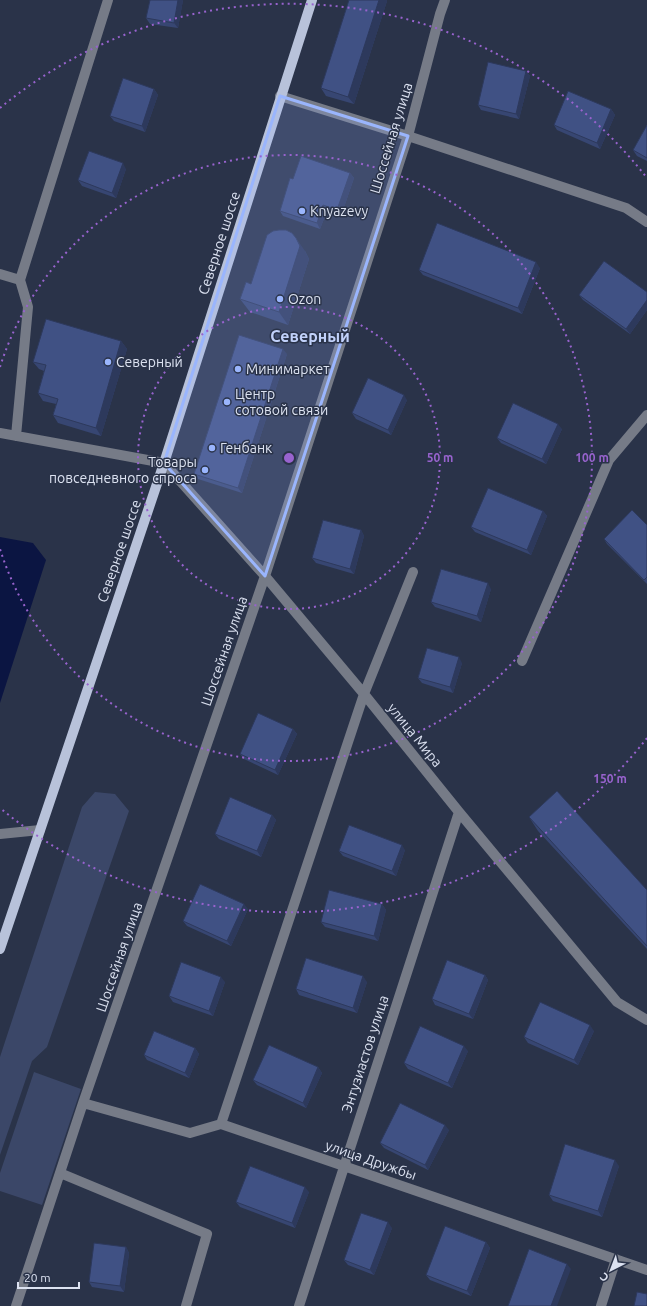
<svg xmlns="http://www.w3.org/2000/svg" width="647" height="1306" viewBox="0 0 647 1306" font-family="Ubuntu,sans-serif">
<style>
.green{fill:#3b4768}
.water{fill:#0b1542}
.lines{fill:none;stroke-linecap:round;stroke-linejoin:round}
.minor{stroke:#767b87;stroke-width:10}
.major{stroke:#b8c2da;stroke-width:10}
.wall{fill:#374672}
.shaded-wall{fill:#2d395c}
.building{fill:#405184;stroke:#2d395c}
.marked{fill:#9ab5fd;fill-opacity:0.2;stroke:#9ab5fd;stroke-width:3;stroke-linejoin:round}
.ring{fill:none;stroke:#9863ce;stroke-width:2;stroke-dasharray:2 4}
.poi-dot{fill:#9ab5fd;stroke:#2a3349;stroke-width:1.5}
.labels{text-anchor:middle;stroke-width:3;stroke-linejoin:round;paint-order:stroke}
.street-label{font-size:14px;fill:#dce2f1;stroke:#2a3349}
.poi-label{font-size:14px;fill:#dce2f1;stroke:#2a3349;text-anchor:start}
.quarter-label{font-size:16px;font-weight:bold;fill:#c1d1fa;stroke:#2a3349}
.centre{fill:#9863ce;stroke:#2a3349;stroke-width:2}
.ring-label{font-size:12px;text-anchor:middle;font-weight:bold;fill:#9863ce;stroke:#2a3349;stroke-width:3;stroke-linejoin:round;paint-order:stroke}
</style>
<rect width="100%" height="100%" fill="#2a3349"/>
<!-- green -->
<path class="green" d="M95,792L115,794L129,811L47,1047L32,1061L0,1155V1057L82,807Z
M34,1072L81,1089L42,1205L0,1191V1173Z"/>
<!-- water -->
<path class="water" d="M0,537L33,543L46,560L0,703Z"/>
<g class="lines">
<!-- minor -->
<path class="minor" d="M280,96L408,136L626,208L647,222
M0,274L20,280
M0,433L164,463L265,576L364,694L459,812L617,1002L647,1020
M16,436L28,307L20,280L108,0
M522,661L609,460L647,415
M0,834L40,830
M83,1103L190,1133L221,1124L647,1270
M221,1124L364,694L413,572
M60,1173L207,1234L186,1306
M16,1306L83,1103L265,576L408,136L440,14L445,0
M299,1306L459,812
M601,1306L616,1259"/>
<!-- major -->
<path class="major" d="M0,949L164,463L312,0"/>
</g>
<!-- wall -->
<path class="wall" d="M183,0L178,28L150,24L146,18Z
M349,0H386L387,1L354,104L326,96L321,88Z
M526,71L530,76L519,119L481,110L478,105Z
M154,89L158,95L145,132L114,121L110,116Z
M611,109L615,115L600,149L557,130L554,125Z
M647,125V161L637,156L633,150Z
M126,169L116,198L82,186L78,180Z
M350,173L354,178L341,216L327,211L320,229L283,216L280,211L293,179Z
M305,251L309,259L288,325L250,312L240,299Z
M540,268L522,314L423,275L419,270Z
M647,292V310L630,334L583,300L579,295Z
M121,341L127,349L101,436L58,423L53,415L56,404L43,401L38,393L44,371L39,369L33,362Z
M287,354L242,493L198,479L194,474Z
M407,400L391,435L356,419L352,413Z
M562,429L546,464L501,443L497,438Z
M543,511L547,516L531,555L475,532L471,527Z
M647,525V584L607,544L604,539Z
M361,530L364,536L354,574L316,563L312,558Z
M491,589L481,622L435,607L431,602Z
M462,663L453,693L422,683L418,678Z
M293,729L297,734L278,775L244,759L240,754Z
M272,815L276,820L261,857L219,839L215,834Z
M529,817L647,890V949L538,831Z
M405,850L396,876L343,856L339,851Z
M382,904L386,910L378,941L325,927L321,922Z
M248,909L231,946L187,926L183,921Z
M485,975L488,980L473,1019L435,1005L432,999Z
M225,982L213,1016L173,1002L169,996Z
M367,982L357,1013L299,995L296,989Z
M594,1031L578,1065L528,1043L524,1037Z
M195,1048L199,1054L189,1078L147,1060L144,1055Z
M468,1051L452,1088L408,1069L404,1063Z
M318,1067L322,1073L306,1108L257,1085L253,1080Z
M449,1130L428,1170L384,1148L380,1143Z
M619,1166L602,1217L553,1201L549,1195Z
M309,1192L295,1228L240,1207L236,1202Z
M392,1228L374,1275L348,1265L344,1260Z
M486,1242L490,1248L471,1296L430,1280L426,1275Z
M126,1247L129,1253L124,1292L92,1287L89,1282Z"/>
<!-- shaded-wall -->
<path class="shaded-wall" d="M178,0H183L178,28L174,23Z
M379,0H386L387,1L354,104L348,97Z
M526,71L530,76L519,119L516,114Z
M154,89L158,95L145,132L142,126Z
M611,109L615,115L600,149L597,143Z
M123,163L126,169L116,198L112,193Z
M350,173L354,178L341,216L337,210Z
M323,205L327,211L320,229L317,223Z
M296,238L305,251L309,259L288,325L279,312Z
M536,262L540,268L522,314L518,308Z
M647,300V310L630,334L626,329Z
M121,341L127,349L101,436L96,428Z
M283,349L287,354L242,493L238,488Z
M404,395L407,400L391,435L388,430Z
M558,424L562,429L546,464L542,459Z
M543,511L547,516L531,555L527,550Z
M361,530L364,536L354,574L350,569Z
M488,583L491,589L481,622L477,616Z
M459,657L462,663L453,693L450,687Z
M293,729L297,734L278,775L275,770Z
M272,815L276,820L261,857L257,851Z
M402,845L405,850L396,876L392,871Z
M244,904L248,909L231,946L227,941Z
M382,904L386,910L378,941L374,936Z
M485,975L488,980L473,1019L469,1014Z
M363,976L367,982L357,1013L353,1008Z
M221,977L225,982L213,1016L209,1011Z
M590,1025L594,1031L578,1065L574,1060Z
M464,1046L468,1051L452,1088L448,1083Z
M195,1048L199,1054L189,1078L185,1073Z
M318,1067L322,1073L306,1108L303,1103Z
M445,1125L449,1130L428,1170L425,1165Z
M615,1160L619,1166L602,1217L598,1211Z
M305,1187L309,1192L295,1228L292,1223Z
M388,1222L392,1228L374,1275L370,1270Z
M486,1242L490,1248L471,1296L467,1291Z
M126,1247L129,1253L124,1292L120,1286Z
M567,1264L571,1269L557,1306H551Z"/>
<!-- building -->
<path class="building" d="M150,0H178L174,23L146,18Z
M349,0H379L348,97L321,88Z
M488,62L526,71L516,114L478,105Z
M123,78L154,89L142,126L110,116Z
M568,91L611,109L597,143L554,125Z
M647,125V158L633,150Z
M89,151L123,163L112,193L78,180Z
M301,156L350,173L337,210L323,205L317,223L280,211L290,178L293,179Z
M437,223L536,262L518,308L419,270Z
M279,230H286L292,233L296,238L300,246L279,312L240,299L246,282L251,284L267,235L273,231Z
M604,261L647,292V300L626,329L579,295Z
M46,319L121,341L96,428L53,415L58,399L38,393L46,365L33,362Z
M239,335L283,349L238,488L194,474Z
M368,378L404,395L388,430L352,413Z
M513,403L558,424L542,459L497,438Z
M488,488L543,511L527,550L471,527Z
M632,510L647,525V577L644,580L604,539Z
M323,520L361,530L350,569L312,558Z
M441,569L488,583L477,616L431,602Z
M427,648L459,657L450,687L418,678Z
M258,713L293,729L275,770L240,754Z
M557,791L647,890V946L529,817Z
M230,797L272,815L257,851L215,834Z
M349,825L402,845L392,871L339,851Z
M200,884L244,904L227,941L183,921Z
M329,890L382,904L374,936L321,922Z
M306,958L363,976L353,1008L296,989Z
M447,960L485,975L469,1014L432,999Z
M181,962L221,977L209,1011L169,996Z
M540,1002L590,1025L574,1060L524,1037Z
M420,1026L464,1046L448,1083L404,1063Z
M154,1031L195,1048L185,1073L144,1055Z
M269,1045L318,1067L303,1103L253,1080Z
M400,1103L445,1125L425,1165L380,1143Z
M565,1144L615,1160L598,1211L549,1195Z
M250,1166L305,1187L292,1223L236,1202Z
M361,1213L388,1222L370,1270L344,1260Z
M445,1226L486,1242L467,1291L426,1275Z
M94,1243L126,1247L120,1286L89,1282Z
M529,1249L567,1264L551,1306H508Z
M637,1292L647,1294V1306H634Z"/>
<!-- marked area -->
<path class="marked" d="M280,96L408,136L265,576L164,463Z"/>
<!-- distance rings -->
<g class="ring">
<circle cx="289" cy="458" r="151"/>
<path d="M0 367A303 303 0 1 1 0 549"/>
<path d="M647 738A454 454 0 0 1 0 808M0 108A454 454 0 0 1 647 178"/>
</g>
<!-- markers -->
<g class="poi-dot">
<circle cx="302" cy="211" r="4"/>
<circle cx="280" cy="299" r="4"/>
<circle cx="108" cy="362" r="4"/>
<circle cx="238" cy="369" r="4"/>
<circle cx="227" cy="402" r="4"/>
<circle cx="212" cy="448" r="4"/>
<circle cx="205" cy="470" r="4"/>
</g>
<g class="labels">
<!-- street labels -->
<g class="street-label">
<text transform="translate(391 138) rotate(-73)" y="5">Шоссейная улица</text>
<text transform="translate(219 243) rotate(-72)" y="5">Северное шоссе</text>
<text transform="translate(119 551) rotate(-71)" y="5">Северное шоссе</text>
<text transform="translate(224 651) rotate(-71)" y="5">Шоссейная улица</text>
<text transform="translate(415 735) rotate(51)" y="5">улица Мира</text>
<text transform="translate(119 957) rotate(-71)" y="5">Шоссейная улица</text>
<text transform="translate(365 1054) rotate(-72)" y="5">Энтузиастов улица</text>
<text transform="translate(371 1160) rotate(19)" y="5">улица Дружбы</text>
</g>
<!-- poi labels -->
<g class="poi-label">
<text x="310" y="216">Knyazevy</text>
<text x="288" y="304">Ozon</text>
<text x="116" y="367">Северный</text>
<text x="246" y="374">Минимаркет</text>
<text x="235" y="399">Центр<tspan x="235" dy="16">сотовой связи</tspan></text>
<text x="220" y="453">Генбанк</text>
<text x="197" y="467" text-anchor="end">Товары<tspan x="197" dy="16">повседневного спроса</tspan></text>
</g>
<!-- quarter labels -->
<g class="quarter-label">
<text x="310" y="342">Северный</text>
</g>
</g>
<circle cx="289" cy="458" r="6" class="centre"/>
<g class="ring-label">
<text x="440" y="462">50 m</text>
<text x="592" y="462">100 m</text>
<text x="610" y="783">150 m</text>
</g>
<!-- north arrow -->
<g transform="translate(611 1270) rotate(222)" stroke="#2a3349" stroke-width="3" paint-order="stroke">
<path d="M0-3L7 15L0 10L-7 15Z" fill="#dce2f1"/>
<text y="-6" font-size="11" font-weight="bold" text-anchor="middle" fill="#dce2f1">С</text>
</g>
<!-- scale -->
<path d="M18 1282v6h61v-6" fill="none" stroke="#dce2f1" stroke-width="2"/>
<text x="24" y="1282" font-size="12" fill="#dce2f1" stroke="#2a3349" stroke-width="3" paint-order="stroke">20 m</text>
</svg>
